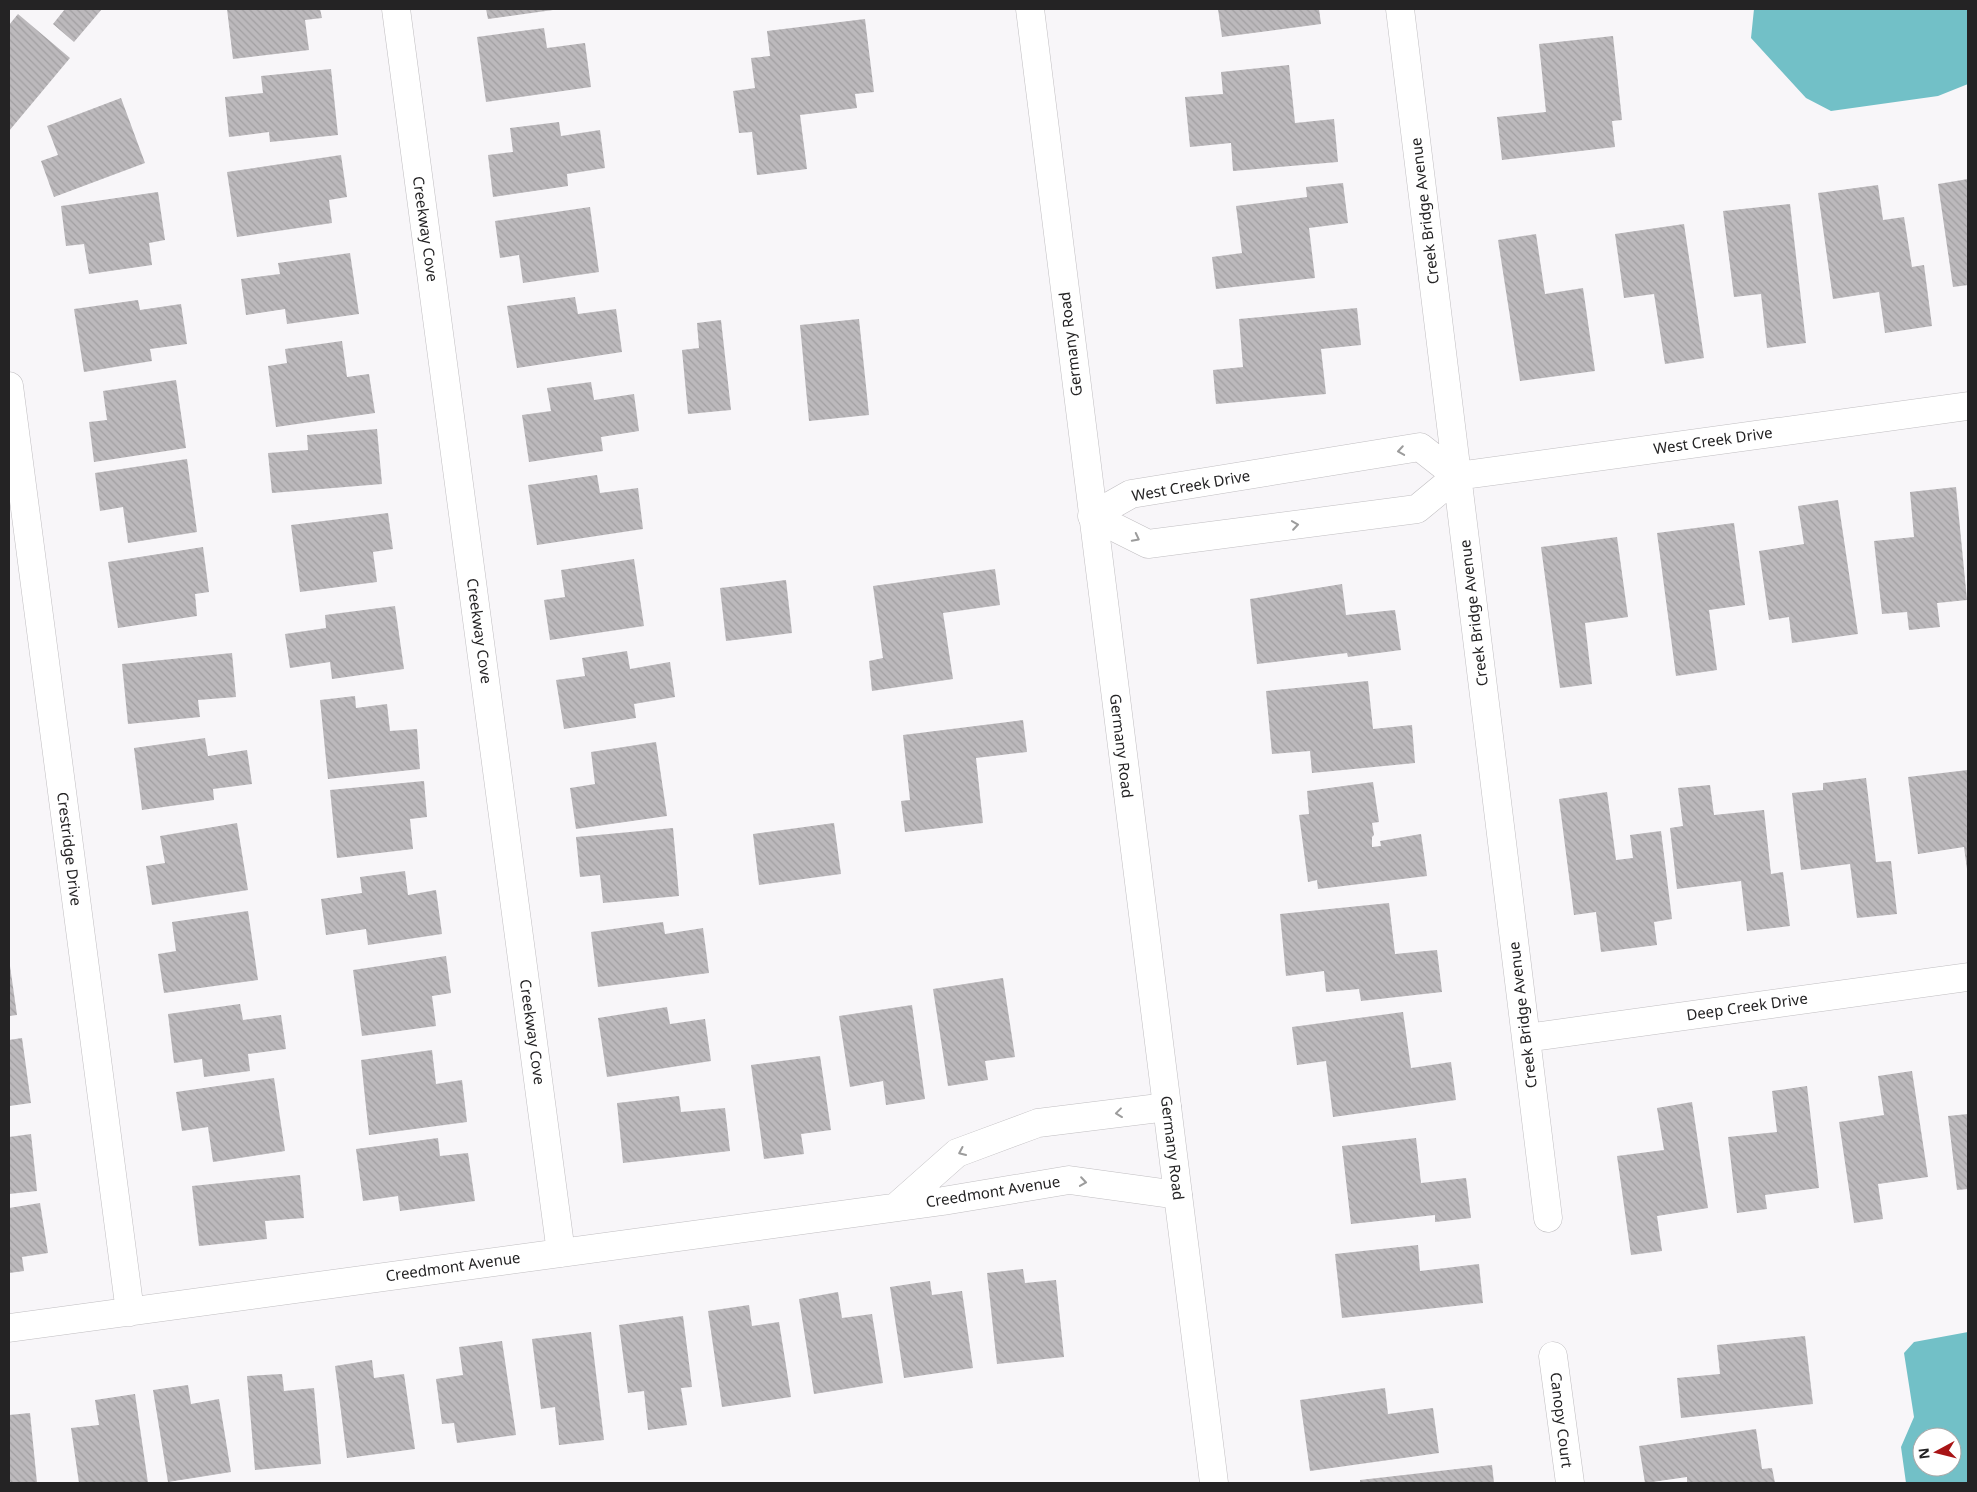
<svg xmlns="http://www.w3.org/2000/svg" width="1977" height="1492" viewBox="0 0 1977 1492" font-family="'Noto Sans',sans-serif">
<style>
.water{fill:#72c0c7;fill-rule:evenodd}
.building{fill:url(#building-back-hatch)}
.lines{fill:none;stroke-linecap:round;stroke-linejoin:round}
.street-casing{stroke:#c0bec1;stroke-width:29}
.secondary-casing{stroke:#c0bec1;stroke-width:29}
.street{stroke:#fff;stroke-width:28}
.secondary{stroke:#fff;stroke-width:28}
.oneway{stroke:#9c9c9c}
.labels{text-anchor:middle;stroke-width:4;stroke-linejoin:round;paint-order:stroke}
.street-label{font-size:15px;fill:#242324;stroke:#fff}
</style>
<defs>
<pattern id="building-back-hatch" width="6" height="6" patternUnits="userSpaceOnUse" patternTransform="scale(1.25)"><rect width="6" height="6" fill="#bcb9bc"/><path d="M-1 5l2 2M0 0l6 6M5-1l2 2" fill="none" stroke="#a19fa1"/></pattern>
</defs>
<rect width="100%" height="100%" fill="#f8f6f9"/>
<!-- water -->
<path class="water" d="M1754,9H1968V84L1938,96L1831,111L1806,98L1751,38Z
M1968,1332V1483H1906L1901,1447L1914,1417L1904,1353L1914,1342ZM1922,1437H1952V1467H1922Z"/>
<!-- building -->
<path class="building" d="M65,9H102L74,42L53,24Z
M227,9H320L322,18L305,20L309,50L233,59Z
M486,9H553V10L488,19Z
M1218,9H1319L1321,24L1222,37Z
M18,14L70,58L9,131V25Z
M865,19L874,92L855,94L857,108L800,115L807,169L757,175L752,132L739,133L733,91L755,88L751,58L770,56L767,31Z
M544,28L547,48L585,43L591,87L486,102L477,37Z
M1613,36L1622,120L1612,121L1615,147L1502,160L1497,117L1546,112L1539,44Z
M1289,65L1295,123L1334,119L1338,162L1233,171L1231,143L1190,147L1185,97L1223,94L1221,72Z
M331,69L338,135L270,142L269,132L229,137L225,97L263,93L261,76Z
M121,98L145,163L54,197L41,161L58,155L47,126Z
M559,122L561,136L600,130L605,168L567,174L568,186L493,197L488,155L513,152L510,128Z
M341,155L347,197L329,200L332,223L237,237L227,172Z
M1968,179V285L1953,287L1938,184Z
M1343,183L1348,223L1309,228L1315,278L1216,289L1212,257L1242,253L1236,206L1307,197L1306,187Z
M1878,185L1883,220L1904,217L1912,267L1924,265L1932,326L1885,333L1879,292L1833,299L1818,193Z
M158,192L165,240L149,243L152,265L89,274L84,244L66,246L61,206Z
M1790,204L1806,343L1767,348L1761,294L1734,297L1723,211Z
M590,207L599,272L523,283L519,255L500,258L495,221Z
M1684,224L1704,358L1665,364L1654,294L1624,298L1615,234Z
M1536,234L1545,294L1583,288L1595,371L1520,381L1498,240Z
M350,253L359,314L287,324L285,309L246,315L241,279L280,274L278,263Z
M575,297L578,314L616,309L622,352L517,368L507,306Z
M138,300L140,310L181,304L187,344L150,349L152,361L84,372L74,309Z
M1357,308L1361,345L1321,349L1326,394L1216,404L1213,370L1243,367L1239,319Z
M859,319L869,415L809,421L800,325Z
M721,320L731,410L688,414L682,350L699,348L697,323Z
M342,341L347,377L369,374L375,413L276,427L268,366L287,363L285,349Z
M176,380L186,448L94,462L89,422L107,420L103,391Z
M591,382L594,400L634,394L639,431L601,437L603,451L529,462L522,415L551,411L547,388Z
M377,429L382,484L272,493L268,453L308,450L307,435Z
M187,459L197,532L128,543L123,507L100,511L95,473Z
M597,475L600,493L638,488L643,529L537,545L528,485Z
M1956,487L1967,600L1937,603L1940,627L1909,630L1907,612L1882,614L1874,541L1914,537L1910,492Z
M1838,500L1858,634L1792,643L1789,617L1769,620L1759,551L1804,544L1798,506Z
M388,513L393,549L373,552L377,582L300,592L291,525Z
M1734,523L1745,605L1709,610L1717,670L1676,676L1657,533Z
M1617,537L1628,617L1585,623L1592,684L1560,688L1541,547Z
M203,547L209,592L195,594L197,616L118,628L108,562Z
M634,559L644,626L550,640L544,600L565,597L561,570Z
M995,569L1000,605L943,613L953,679L872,691L869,661L883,658L873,586Z
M786,580L792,633L726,641L720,588Z
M1342,584L1346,615L1395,610L1401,650L1348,657L1347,653L1257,664L1250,599Z
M395,606L404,669L332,679L330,662L290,668L285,634L326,628L325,615Z
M627,651L630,669L670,662L675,697L634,704L636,718L564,729L556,680L585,676L582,658Z
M232,653L236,697L198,700L200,717L128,724L122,664Z
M1368,681L1373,729L1412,725L1415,763L1312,773L1310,751L1272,754L1266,691Z
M355,696L356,708L387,704L390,731L417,729L420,769L328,779L320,700Z
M1023,720L1027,752L976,758L983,823L905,832L901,801L910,800L903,735Z
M205,738L208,756L247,750L252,784L213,789L214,800L142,810L134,748Z
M656,742L667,816L576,829L570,788L595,784L591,752Z
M1968,770V869H1967L1964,847L1918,854L1908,777Z
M1866,778L1876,862L1891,861L1897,914L1857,918L1850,864L1801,870L1792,793L1823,790V783Z
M424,781L427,817L410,819L413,849L337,858L330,790Z
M1373,782L1379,822L1372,823L1374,835L1372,837V847L1381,846L1380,841L1421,834L1427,876L1318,889L1317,880L1308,882L1299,815L1309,814L1307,791Z
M1710,785L1714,815L1764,810L1771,874L1783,872L1790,926L1747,931L1741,881L1677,889L1670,828L1683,826L1678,788Z
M1607,792L1616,860L1633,858L1630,835L1661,831L1672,919L1654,922L1657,945L1601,952L1596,912L1574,915L1559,799Z
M237,823L248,890L152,905L146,866L165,863L160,836Z
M834,823L841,874L759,885L753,834Z
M673,828L679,896L603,903L600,875L580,877L576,837Z
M405,871L408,895L436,890L442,934L368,945L366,929L326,935L321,899L362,893L360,877Z
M1389,903L1395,954L1437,950L1442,992L1361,1001L1359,989L1326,992L1324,971L1286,976L1280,914Z
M248,911L258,980L164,993L158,954L176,951L172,922Z
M663,922L665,934L703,928L709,973L598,987L591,932Z
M446,956L451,993L432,996L436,1026L362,1036L353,970Z
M9,959L17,1015L9,1016Z
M1003,978L1015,1057L985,1061L988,1080L948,1086L933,989Z
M240,1004L243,1020L281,1015L286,1049L248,1054L250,1071L204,1077L202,1059L174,1063L168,1014Z
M912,1005L925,1099L886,1105L883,1081L850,1087L839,1016Z
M667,1007L670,1024L705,1019L711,1061L607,1077L598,1018Z
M1403,1012L1411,1068L1451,1062L1456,1100L1333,1117L1326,1061L1297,1065L1292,1027Z
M22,1038L31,1103L9,1106V1040Z
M432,1050L436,1084L462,1080L467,1122L369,1135L361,1060Z
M820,1056L831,1130L801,1134L804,1154L764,1159L751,1065Z
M1912,1071L1928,1177L1878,1184L1883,1219L1854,1223L1839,1122L1884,1115L1878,1076Z
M274,1078L285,1151L213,1162L208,1127L182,1131L176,1092Z
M1807,1086L1819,1188L1765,1195L1767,1209L1737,1213L1728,1137L1777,1132L1772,1091Z
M679,1096L681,1112L725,1108L730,1151L623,1163L617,1103Z
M1692,1102L1708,1208L1657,1216L1662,1251L1631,1255L1617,1156L1664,1150L1657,1108Z
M1968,1114V1189L1957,1190L1948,1116Z
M31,1134L37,1191L9,1194V1137Z
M438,1138L440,1156L468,1153L475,1201L400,1211L398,1196L363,1201L356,1149Z
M1416,1138L1421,1183L1466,1178L1471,1218L1435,1222V1215L1351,1224L1342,1146Z
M300,1175L304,1218L265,1221L267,1239L199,1246L192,1186Z
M40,1203L48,1253L22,1257L24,1271L9,1273V1208Z
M1418,1245L1420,1271L1479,1264L1483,1303L1342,1318L1335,1254Z
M1023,1269L1025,1283L1056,1280L1064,1357L997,1364L987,1273Z
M930,1281L932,1295L962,1291L973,1368L904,1378L890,1287Z
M838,1292L842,1318L872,1314L883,1383L814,1394L799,1299Z
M749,1305L752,1326L779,1322L791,1397L722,1407L708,1311Z
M683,1316L692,1387L681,1388L687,1425L648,1430L644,1391L628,1393L619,1325Z
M591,1332L604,1440L559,1445L555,1407L541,1409L532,1339Z
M1805,1336L1813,1404L1681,1418L1677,1378L1720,1374L1717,1345Z
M502,1341L516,1435L457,1443L454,1423L442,1424L436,1379L463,1375L459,1347Z
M372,1360L374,1378L404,1374L415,1449L347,1458L335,1366Z
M282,1374L284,1391L314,1388L321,1464L255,1470L247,1376Z
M188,1385L191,1404L219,1399L231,1472L168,1482L153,1390Z
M1385,1388L1388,1414L1433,1408L1439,1453L1310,1471L1300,1400Z
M135,1394L148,1483H79L71,1428L99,1425L95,1400Z
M30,1413L37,1483H9V1415Z
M1756,1429L1762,1469L1772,1468L1775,1483H1687V1477L1645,1483L1639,1446Z
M1492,1465L1494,1483H1360V1480Z"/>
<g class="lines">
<defs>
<path id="street" d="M396,9L561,1253
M1400,9L1548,1218
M9,386L130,1312
M1092,516L1148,544L1417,509L1457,476L1968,406
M1092,516L1131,494L1420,447L1457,476
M1526,1038L1968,977
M896,1207L957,1153L1038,1123L1167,1107
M9,1328L943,1201L1069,1180L1178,1195
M1553,1356L1570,1483"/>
<path id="secondary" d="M1030,9L1214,1483"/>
</defs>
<!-- street casing -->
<use href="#street" class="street-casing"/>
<!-- secondary casing -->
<use href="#secondary" class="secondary-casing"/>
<!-- street -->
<use href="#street" class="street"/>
<!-- secondary -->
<use href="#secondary" class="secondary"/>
</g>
<!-- one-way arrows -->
<defs><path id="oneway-chevron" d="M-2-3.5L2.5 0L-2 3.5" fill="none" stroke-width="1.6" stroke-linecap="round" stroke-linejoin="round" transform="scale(1.25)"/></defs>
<g class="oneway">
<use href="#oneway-chevron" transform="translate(1401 451) rotate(171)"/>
<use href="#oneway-chevron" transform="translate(1295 525) rotate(-8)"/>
<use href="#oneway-chevron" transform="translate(1136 538) rotate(27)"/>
<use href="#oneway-chevron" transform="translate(1119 1113) rotate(173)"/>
<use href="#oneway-chevron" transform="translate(962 1152) rotate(156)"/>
<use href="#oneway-chevron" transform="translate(1083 1182) rotate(8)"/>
</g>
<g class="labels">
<!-- street labels -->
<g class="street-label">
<text transform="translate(1425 211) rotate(-97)" y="5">Creek Bridge Avenue</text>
<text transform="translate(425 229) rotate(82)" y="5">Creekway Cove</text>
<text transform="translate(1071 344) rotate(-97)" y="5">Germany Road</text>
<text transform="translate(1713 441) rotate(-8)" y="5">West Creek Drive</text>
<text transform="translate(1191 486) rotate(-10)" y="5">West Creek Drive</text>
<text transform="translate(1474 613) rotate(-97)" y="5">Creek Bridge Avenue</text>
<text transform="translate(479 631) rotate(82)" y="5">Creekway Cove</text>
<text transform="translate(1121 746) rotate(83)" y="5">Germany Road</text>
<text transform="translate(69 849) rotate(83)" y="5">Crestridge Drive</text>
<text transform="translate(1747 1007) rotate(-8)" y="5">Deep Creek Drive</text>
<text transform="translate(1523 1015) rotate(-97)" y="5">Creek Bridge Avenue</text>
<text transform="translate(532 1032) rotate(82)" y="5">Creekway Cove</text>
<text transform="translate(1172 1148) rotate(83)" y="5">Germany Road</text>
<text transform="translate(993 1192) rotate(-9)" y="5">Creedmont Avenue</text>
<text transform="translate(453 1267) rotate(-8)" y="5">Creedmont Avenue</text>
<text transform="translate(1561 1420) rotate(83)" y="5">Canopy Court</text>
</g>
</g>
<!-- border -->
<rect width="1977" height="1492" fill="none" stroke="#242324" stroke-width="20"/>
<!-- north arrow -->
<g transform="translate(1937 1452) rotate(263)"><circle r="24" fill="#ffffff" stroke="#a7a7a7"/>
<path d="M0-4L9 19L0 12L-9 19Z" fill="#a81416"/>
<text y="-8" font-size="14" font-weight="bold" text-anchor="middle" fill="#242324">N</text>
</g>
</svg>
